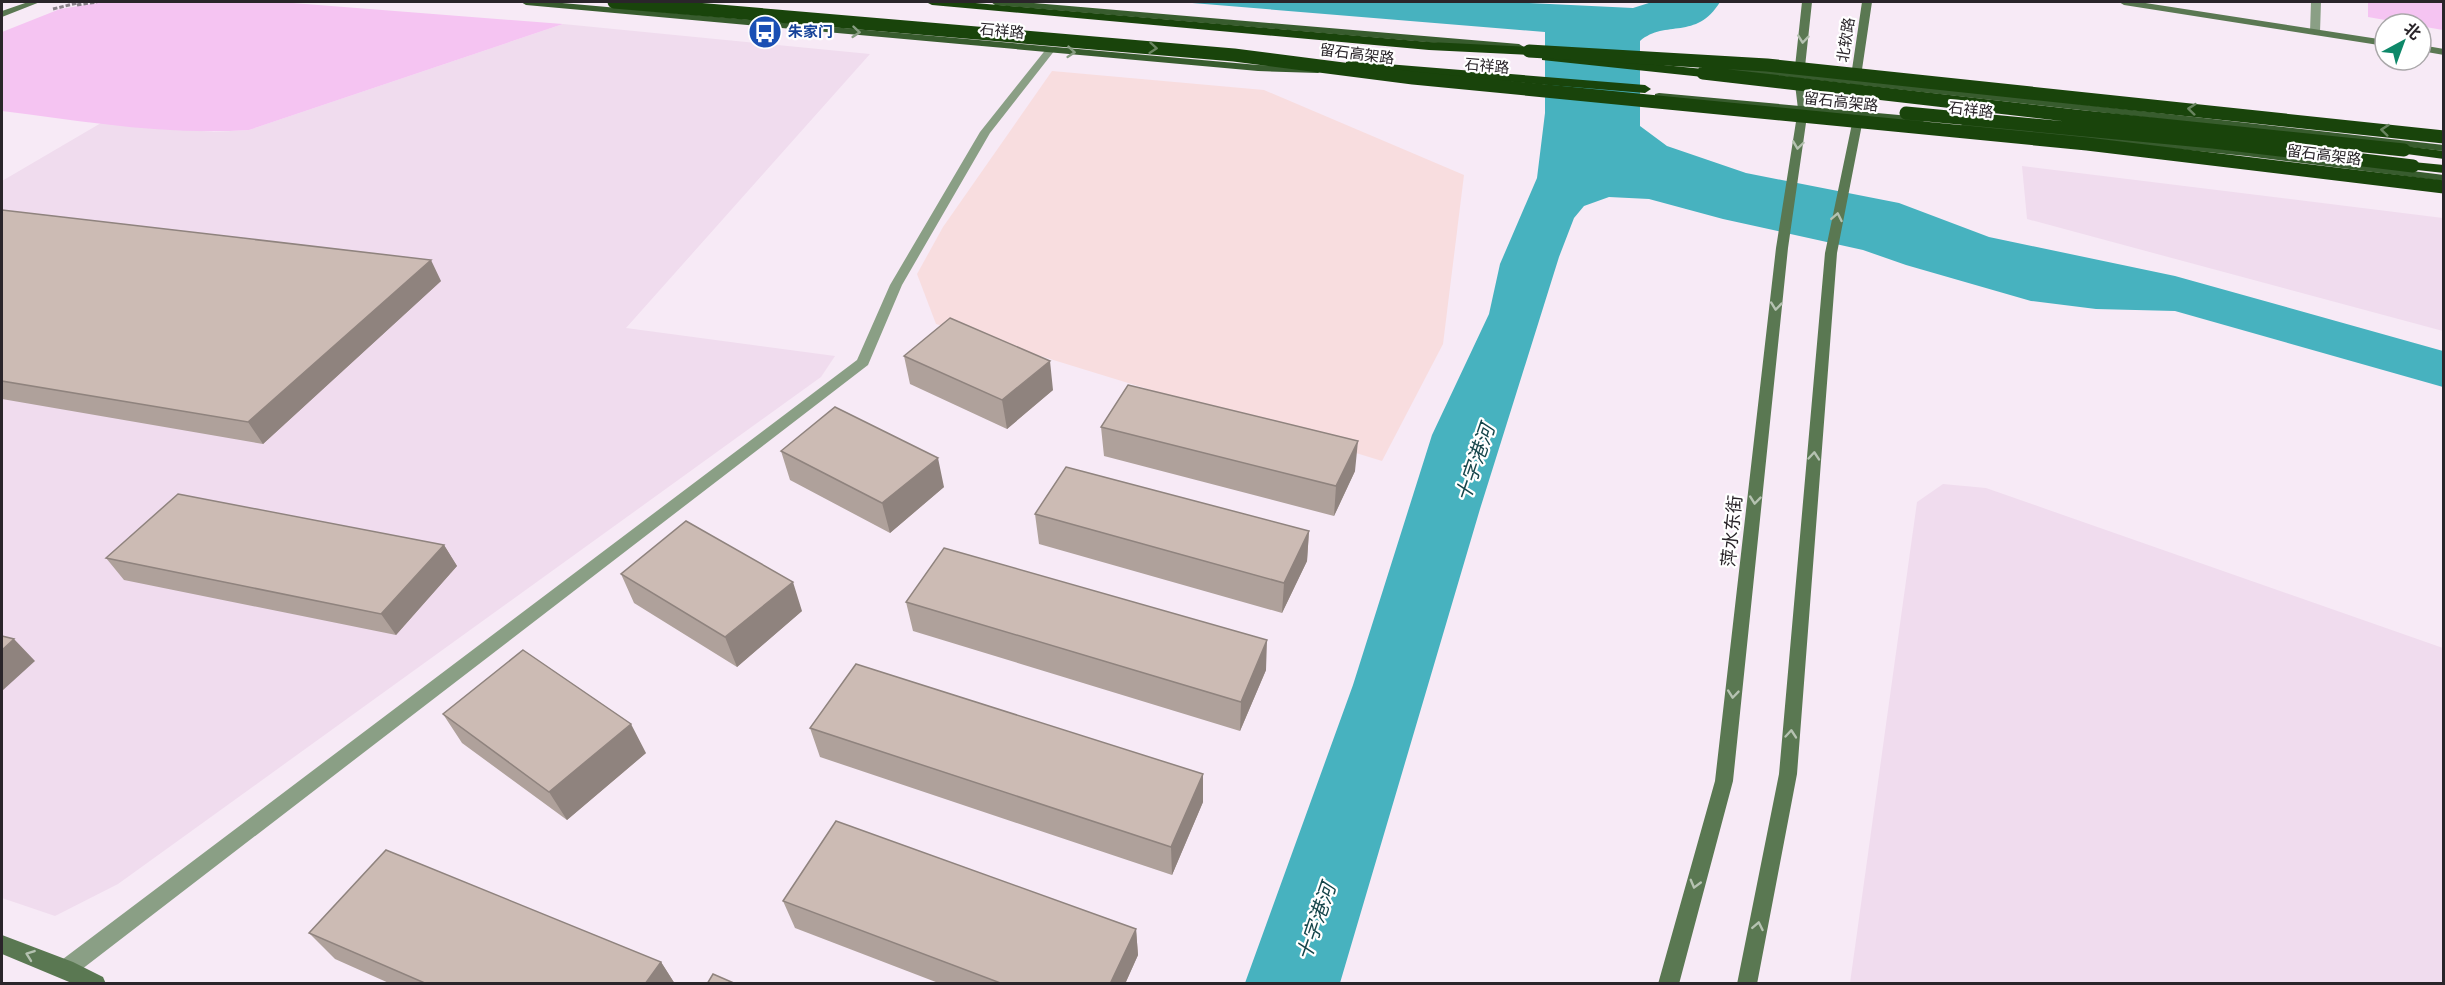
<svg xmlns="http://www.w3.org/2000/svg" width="2445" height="985" viewBox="0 0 2445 985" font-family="Roboto,'Noto Sans SC',sans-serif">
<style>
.built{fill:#f0dcee}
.industrial{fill:#f8dddf}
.green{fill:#f5c4f2}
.water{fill:#47b2bf}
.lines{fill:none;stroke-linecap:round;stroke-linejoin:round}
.path{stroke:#898089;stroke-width:3;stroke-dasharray:4.5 2;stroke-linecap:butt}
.street{fill:#8a9f85;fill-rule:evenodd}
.secondary{fill:#5a7852;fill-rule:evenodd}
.primary{fill:#385c2e;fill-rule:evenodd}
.highway{fill:#19440b;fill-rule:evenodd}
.highway-bridge{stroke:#19440b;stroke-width:13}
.wall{fill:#afa19b}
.shaded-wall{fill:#8f837e}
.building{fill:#ccbbb4;stroke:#8f837e;stroke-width:1.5}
.oneway{stroke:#889d82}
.oneway2{stroke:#b5c2b1}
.oneway3{stroke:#6a8560}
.labels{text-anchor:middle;stroke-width:4.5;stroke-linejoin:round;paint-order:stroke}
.far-street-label{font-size:15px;fill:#2a252a;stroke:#fff}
.far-transit-label{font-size:15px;font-weight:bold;fill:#164399;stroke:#fff;text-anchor:start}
.street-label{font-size:18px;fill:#2a252a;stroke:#fff}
.water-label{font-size:20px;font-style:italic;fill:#15454a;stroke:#fff}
</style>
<rect width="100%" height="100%" fill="#f7eaf6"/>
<!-- built -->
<path class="built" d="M563,24L870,54L626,328L835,356L821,377L118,884L55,916L2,898V181L101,123L214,132L249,130Z
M2022,166L2443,218V331L2027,219Z
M1943,484L1986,488L2443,648V983H1850L1917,502Z"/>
<!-- industrial -->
<path class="industrial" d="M1052,71L1264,90L1464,175L1443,344L1382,461L936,324L917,274L943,227Z"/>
<!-- green -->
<path class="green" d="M104,2H280L563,24L249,130C167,136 83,121 2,111V32L60,9Z
M2368,2H2443V30L2368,17Z"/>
<!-- water -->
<path class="water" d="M1180,2H1509L1633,8L1652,2H1720C1696,41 1666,19 1640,41V126L1667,146L1746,173L1899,203L1989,237L2175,276L2443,351V387L2175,311L2096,309L2031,301L1906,265L1863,250L1723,219L1649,199L1609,197L1584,206L1574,218L1559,257L1480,509L1340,983H1245L1353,685L1432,435L1489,314L1500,264L1537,178L1545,113V32Z"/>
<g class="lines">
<!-- path -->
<path class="path" d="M77,5L97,2
M53,9L81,2"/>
<!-- street -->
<path class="street" d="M2311,2H2321L2320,32L2315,35L2310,32Z
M1047,48L1055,50L990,133L902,285L868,365L73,976L66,979L59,976L56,969L59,962L857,360L890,285L980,132Z"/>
<!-- secondary -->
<path class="secondary" d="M28,2H40L2,17V11Z
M1802,2H1812L1804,76L1808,109L1788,248L1733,781L1679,984H1658L1715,781L1776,248L1798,109L1794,76Z
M1862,2H1872L1860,83L1864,114L1837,253L1797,774L1757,984H1737L1779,774L1825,253L1854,114L1850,83Z
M2119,2H2139L2385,40V46L2124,5Z
M2421,45L2444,49V55L2421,51Z
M2,935L73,962L103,977L106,984H74L2,954Z"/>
<!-- primary -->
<path class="primary" d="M521,2H551L1258,65L1318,67L1323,70L1318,73L1258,71L526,5Z
M991,2H1022L1519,44L1524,47L1519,50L995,5Z
M1731,65L2444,145V151L1727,70V66Z
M1659,93L1921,117L1926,120L1921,123L1655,98V94Z
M1966,122L2246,150L2444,175V181L2246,156L1962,127L1961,125Z"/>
<!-- highway -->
<path class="highway" d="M926,2H964L1429,42L1529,47L1535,51L1529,55L1429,50L932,5Z
M1546,53L1703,69L1709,73L1703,77L1542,60V54Z
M1350,61L1645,85L1651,89L1645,93L1346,68V62Z
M2404,146L2444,151V159L2399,153L2397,150L2399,147Z
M2413,162L2444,165V173L2408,169L2406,166Z"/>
<!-- highway-bridge -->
<path class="highway-bridge" d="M614,2L1234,55L1413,78L2087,144L2444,187
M1529,51L1767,65L2444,137
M1703,73L2075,116L2404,150
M1906,113L2213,142L2413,166"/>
</g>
<!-- wall -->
<path class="wall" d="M2,210L441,281L263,444L2,399Z
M904,356L1053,390L1007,429L910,384Z
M1101,427L1355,471L1334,516L1104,456Z
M781,451L944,487L890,533L790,480Z
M1035,514L1309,531L1307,561L1282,613L1039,544Z
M444,545L457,566L396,635L124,580L106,558Z
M621,574L802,611L737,667L634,603Z
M906,602L1266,670L1240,731L913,631Z
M443,714L646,753L567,820L462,743Z
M810,728L1203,802L1172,875L820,757Z
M783,901L1136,929L1138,955L1125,984H941L795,928Z
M309,933L661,962L675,984H391L335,959Z"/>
<!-- shaded-wall -->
<path class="shaded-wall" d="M431,260L441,281L263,444L248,422Z
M1050,361L1053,390L1007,429L1002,400Z
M1358,441L1355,471L1334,516L1336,486Z
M938,458L944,487L890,533L882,503Z
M1309,531L1307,561L1282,613L1284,583Z
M444,545L457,566L396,635L381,614Z
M793,582L802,611L737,667L725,637Z
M14,639L35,661L2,691V650Z
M1267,640L1266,670L1240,731L1241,702Z
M631,724L646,753L567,820L549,792Z
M1203,774V802L1172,875L1171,847Z
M1136,929L1138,955L1125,984H1110Z
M661,962L675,984H645Z"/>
<!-- building -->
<path class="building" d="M2,210L431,260L248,422L2,381Z
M950,318L1050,361L1002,400L904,356Z
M1128,385L1358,441L1336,486L1101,427Z
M835,407L938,458L882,503L781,451Z
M1066,467L1309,531L1284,583L1035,514Z
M178,494L444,545L381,614L106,558Z
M686,521L793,582L725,637L621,574Z
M944,548L1267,640L1241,702L906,602Z
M2,636L14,639L2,650Z
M523,650L631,724L549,792L443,714Z
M856,664L1203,774L1171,847L810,728Z
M836,821L1136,929L1110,984H1003L783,901Z
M386,850L661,962L645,984H427L309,933Z
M713,974L736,984H707Z"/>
<!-- one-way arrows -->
<defs><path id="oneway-chevron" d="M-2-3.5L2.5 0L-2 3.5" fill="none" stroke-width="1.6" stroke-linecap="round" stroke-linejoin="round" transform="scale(1.5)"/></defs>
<g class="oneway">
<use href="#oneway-chevron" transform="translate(856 32) rotate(5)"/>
<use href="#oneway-chevron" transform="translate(1071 52) rotate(5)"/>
</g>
<g class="oneway2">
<use href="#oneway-chevron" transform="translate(1803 39) rotate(96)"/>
<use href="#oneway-chevron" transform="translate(1798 145) rotate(98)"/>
<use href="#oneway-chevron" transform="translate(1837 217) rotate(-79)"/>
<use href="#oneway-chevron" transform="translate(1776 306) rotate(96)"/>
<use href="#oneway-chevron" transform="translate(1814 456) rotate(-85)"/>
<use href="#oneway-chevron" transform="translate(1755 500) rotate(96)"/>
<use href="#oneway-chevron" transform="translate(1733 694) rotate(96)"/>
<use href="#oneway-chevron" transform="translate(1791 734) rotate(-85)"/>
<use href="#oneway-chevron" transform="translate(1695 884) rotate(105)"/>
<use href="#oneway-chevron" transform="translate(1758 926) rotate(-79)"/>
<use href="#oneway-chevron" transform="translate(30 955) rotate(-160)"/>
</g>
<g class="oneway3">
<use href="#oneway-chevron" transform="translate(1153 48) rotate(5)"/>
<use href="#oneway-chevron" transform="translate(2192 109) rotate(-174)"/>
<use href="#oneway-chevron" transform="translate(2385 130) rotate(-174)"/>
</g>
<!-- icons -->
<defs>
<symbol id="bus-disc" viewBox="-11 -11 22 22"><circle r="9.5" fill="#1a4fb4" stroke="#fff"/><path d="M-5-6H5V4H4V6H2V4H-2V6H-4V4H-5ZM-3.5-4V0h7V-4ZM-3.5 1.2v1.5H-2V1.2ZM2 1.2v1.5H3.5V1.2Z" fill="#fff"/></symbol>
</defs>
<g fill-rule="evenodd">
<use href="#bus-disc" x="746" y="13" width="38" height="38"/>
</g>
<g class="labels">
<!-- far-street labels -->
<g class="far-street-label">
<text transform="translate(1002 31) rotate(5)" y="5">石祥路</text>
<text transform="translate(1846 40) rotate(-81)" y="5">北软路</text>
<text transform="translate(1357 54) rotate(7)" y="5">留石高架路</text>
<text transform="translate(1487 66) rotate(5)" y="5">石祥路</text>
<text transform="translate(1841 102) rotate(6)" y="5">留石高架路</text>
<text transform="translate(1971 110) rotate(6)" y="5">石祥路</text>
<text transform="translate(2324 155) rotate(7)" y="5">留石高架路</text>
</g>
<!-- far-transit labels -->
<g class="far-transit-label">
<text x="788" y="37">朱家门</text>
</g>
<!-- street labels -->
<g class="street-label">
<text transform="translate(1732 531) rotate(-84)" y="6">萍水东街</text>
</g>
<!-- water labels -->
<g class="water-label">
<text transform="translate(1475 463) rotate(-71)" y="7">十字港河</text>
<text transform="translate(1316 922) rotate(-71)" y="7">十字港河</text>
</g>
</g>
<!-- border -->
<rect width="2445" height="985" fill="none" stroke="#2a252a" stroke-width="6"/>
<!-- north arrow -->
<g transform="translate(2403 42) rotate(41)"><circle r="28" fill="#ffffff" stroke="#aaa8aa" stroke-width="1.5"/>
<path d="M0-4.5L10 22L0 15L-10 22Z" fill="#0e8869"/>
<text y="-9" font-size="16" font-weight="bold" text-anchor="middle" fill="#2a252a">北</text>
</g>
</svg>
